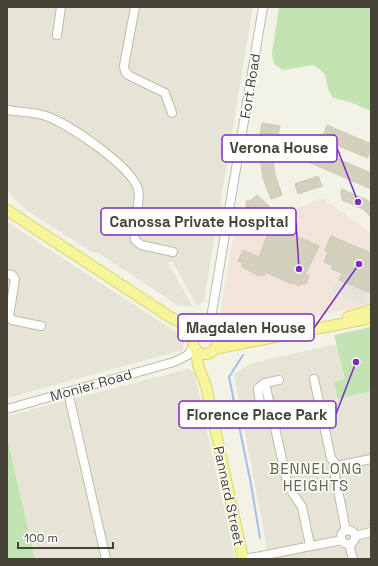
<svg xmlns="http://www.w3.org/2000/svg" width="378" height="566" viewBox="0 0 378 566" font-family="'Space Grotesk',sans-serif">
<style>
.residential{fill:#e6e5d5}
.medical{fill:#f2e4db}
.green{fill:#c1e4b2}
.parking{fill:#e4e3de}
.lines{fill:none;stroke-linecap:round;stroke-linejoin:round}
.stream{stroke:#a7beeb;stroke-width:2}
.building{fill:#d3d0bd;stroke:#cdc9b1}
.minor-casing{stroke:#bdbbaa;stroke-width:10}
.major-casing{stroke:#dcd66b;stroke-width:12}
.minor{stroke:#fff;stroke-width:8}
.major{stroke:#f7f59b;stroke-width:10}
.labels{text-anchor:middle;stroke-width:3;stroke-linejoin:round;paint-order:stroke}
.street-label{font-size:14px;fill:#454336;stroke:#fff}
.neighbourhood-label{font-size:15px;letter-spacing:1px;fill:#67634e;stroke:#fff}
.leader{fill:none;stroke:#7b2cbf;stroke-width:1.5}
.callout-dot{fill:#7b2cbf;stroke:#fff;stroke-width:1.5}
.callout{fill:#fff;stroke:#7b2cbf;stroke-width:1.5}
.callout-label{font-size:15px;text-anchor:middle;font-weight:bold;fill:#454336}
</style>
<rect width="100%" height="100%" fill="#f2f2e7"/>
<!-- residential -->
<path class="residential" d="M7,7H253L204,301L197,306L172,261L168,263L193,307L179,306L97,252L93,253L28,211L16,201L7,190Z
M7,222L174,331L184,340L183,350L7,398Z
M336,344L345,380L338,398L371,391V559H269L234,374L250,364Z
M188,369L194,372L235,559H35L7,437V416Z"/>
<!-- medical -->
<path class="medical" d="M322,198L371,233V304L242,334L227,331L219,321L234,234Z"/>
<!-- green -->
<path class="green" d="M279,7H371V111L350,102L333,98L328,89L325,74L314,65L283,70L274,64L272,54Z
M371,327V391L338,399L334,382L345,379L334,335Z
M7,437L35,559H7Z"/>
<!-- parking -->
<path class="parking" d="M338,279L368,293L363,304L360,305L332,292Z"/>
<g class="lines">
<!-- stream -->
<path class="stream" d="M243,355L229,377L251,484L260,538"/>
</g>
<!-- building -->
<path class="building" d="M262,123L280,126L277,140L270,139L275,175L282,195L271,199L263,178L258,145Z
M327,125L371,144L368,158L322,139Z
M310,147L371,173V189L304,160Z
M318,176L322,186L298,194L295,184Z
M341,189L367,200L371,203V217L363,209L342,200Z
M257,195L270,207L267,217L263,220H249L247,216L246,201H250Z
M270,228L277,231L278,228L319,246L305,275L309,276L306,284H300V286L293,283L292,284L265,272L264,276L260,274L259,276L241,266L243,263L238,261L243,250L259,257Z
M331,236L371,253V293L339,280L342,273L331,269L333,266L324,262L328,252L325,250Z"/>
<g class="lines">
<defs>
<path id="minor" d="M135,7L124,66L125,71L128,75L165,93L172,113
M57,35L61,7
M7,110C19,112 35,112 46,116C69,124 131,166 138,189C142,202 132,223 135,240L141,245L173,252
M7,274L12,275L15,279L9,316L12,320L41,326
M209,330L263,7
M314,379L331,458L337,466L335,475L346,531
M265,383L288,486L302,507L310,545
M68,392L106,559
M270,406H264L260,404L258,388L265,383L279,380
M7,409L174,362L188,355L194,346
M337,466L371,459
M341 537a7 7 0 1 1 14 0a7 7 0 1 1-14 0Z
M355,536L371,532
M349,544L353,559
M245,559L342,540"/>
<path id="major" d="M7,210L170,317L200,331
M348,317L371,310
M193 342a12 12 0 1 1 24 0a12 12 0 1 1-24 0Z
M196,349L198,365L206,386L243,559
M214,349L371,318"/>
</defs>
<!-- minor casing -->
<use href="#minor" class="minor-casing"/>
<!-- major casing -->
<use href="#major" class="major-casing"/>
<!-- minor -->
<use href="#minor" class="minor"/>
<!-- major -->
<use href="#major" class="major"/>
</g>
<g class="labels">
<!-- street labels -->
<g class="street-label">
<text transform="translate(250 86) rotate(-81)" y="5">Fort Road</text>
<text transform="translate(91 385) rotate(-16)" y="5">Monier Road</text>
<text transform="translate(229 496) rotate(78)" y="5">Pannard Street</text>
</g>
<!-- neighbourhood labels -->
<g class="neighbourhood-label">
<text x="316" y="474">BENNELONG<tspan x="316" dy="17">HEIGHTS</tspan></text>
</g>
</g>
<!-- callouts -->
<path class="leader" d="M358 202L337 148M299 269L296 222M359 264L314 328M356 362L336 414"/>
<g class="callout-dot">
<circle cx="358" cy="202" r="4"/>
<circle cx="299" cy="269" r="4"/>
<circle cx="359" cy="264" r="4"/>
<circle cx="356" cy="362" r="4"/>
</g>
<g class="callout">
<rect x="222" y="135" width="115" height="27" rx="4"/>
<rect x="101" y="208" width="195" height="27" rx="4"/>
<rect x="178" y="314" width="136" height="27" rx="4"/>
<rect x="179" y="401" width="157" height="27" rx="4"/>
</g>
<g class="callout-label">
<text x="279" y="153">Verona House</text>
<text x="199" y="227">Canossa Private Hospital</text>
<text x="246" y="333">Magdalen House</text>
<text x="257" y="420">Florence Place Park</text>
</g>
<!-- border -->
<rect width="378" height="566" fill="none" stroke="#454336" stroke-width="16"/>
<!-- scale -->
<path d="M18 542v6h95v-6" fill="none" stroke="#454336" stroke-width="2"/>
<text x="24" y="542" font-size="12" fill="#454336" stroke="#ffffff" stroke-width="3" paint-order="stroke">100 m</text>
</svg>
